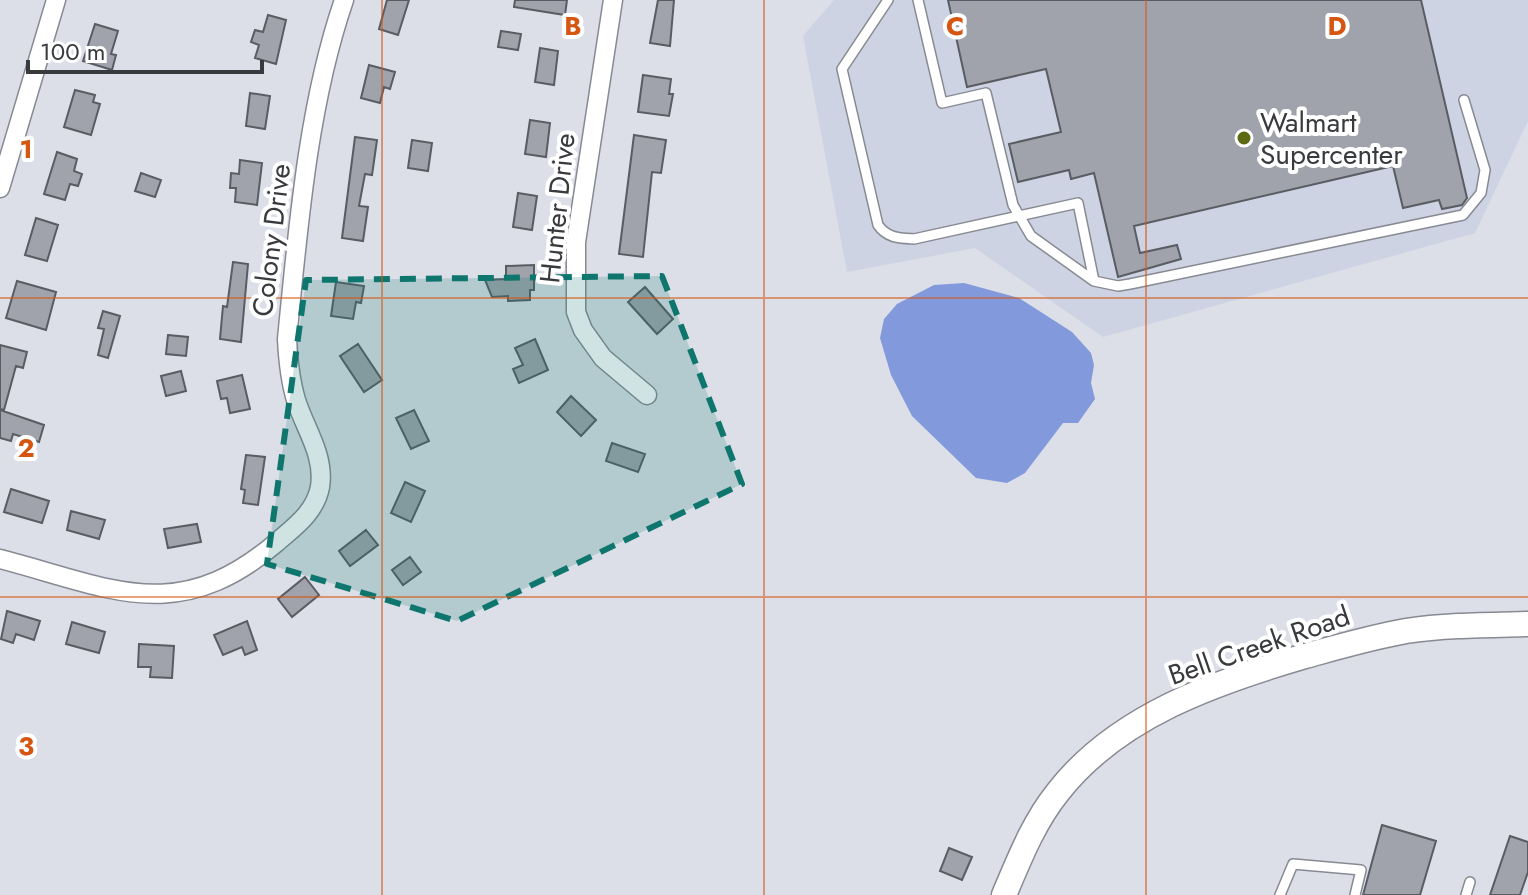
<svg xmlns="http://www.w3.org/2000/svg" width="1528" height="895" viewBox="0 0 1528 895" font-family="Jost,sans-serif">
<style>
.built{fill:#cdd3e2}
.water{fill:#829adc}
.building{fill:#a0a3ab;stroke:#595c63;stroke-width:2}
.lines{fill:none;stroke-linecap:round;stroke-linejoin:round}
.service-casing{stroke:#878a92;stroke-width:12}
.minor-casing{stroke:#878a92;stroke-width:21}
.tertiary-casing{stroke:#878a92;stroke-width:27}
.service{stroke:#fff;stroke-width:9}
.minor{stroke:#fff;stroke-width:18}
.tertiary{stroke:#fff;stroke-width:24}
.marked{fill:#0f766e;fill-opacity:0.2;stroke:#0f766e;stroke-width:6;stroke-dasharray:16 10;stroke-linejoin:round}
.grid{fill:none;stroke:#d65611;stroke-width:2;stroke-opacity:0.55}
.poi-dot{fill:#5c6a12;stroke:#fff;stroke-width:3}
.labels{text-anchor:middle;stroke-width:8;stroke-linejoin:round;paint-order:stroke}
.poi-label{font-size:28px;fill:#383a3d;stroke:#fff;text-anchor:start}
.street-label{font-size:28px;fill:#383a3d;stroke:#fff}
.grid-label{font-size:26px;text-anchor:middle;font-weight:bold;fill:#d65611;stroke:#fff;stroke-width:8;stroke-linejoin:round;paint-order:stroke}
</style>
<rect width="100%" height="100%" fill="#dcdfe8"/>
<!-- built -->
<path class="built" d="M834,0H1528V121L1475,233L1103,337L975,248L847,272L803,36Z"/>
<!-- water -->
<path class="water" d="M964,283L1019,298L1072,332L1091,353L1094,365L1091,383L1095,399L1078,423H1063L1025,473L1007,483L976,478L912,416L891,375L880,338L884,319L897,304L934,285Z"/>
<!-- building -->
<path class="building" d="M387,0H409L398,35L379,29Z
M515,0H567L565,15L514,7Z
M658,0H674L670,46L650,43Z
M948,0H1421L1467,198L1462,205L1442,209L1439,200L1403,208L1393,166L1134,226L1140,253L1177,245L1181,259L1118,277L1094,173L1071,179L1069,170L1018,182L1009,144L1061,132L1046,69L967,87Z
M268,15L286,20L276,64L255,58L259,45L251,42L255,30L263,32Z
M95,24L118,31L111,54L116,55L112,70L83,61Z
M501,31L521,34L518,50L498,47Z
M540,48L558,51L554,85L535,82Z
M369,65L395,72L390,89L384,87L380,103L361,98Z
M643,75L671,79L669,94H673L669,116L638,112Z
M75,90L95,95L93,102L100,104L91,135L64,127Z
M250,93L270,96L265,129L246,126Z
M530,120L550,123L546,157L525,154Z
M634,135L666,140L661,173L652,172L643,257L619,254Z
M355,137L377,140L372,175L365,174L359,206L368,207L363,241L342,238Z
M412,140L432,143L428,171L408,168Z
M57,152L77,159L74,171L82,174L78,186L70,184L65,200L44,194Z
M240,160L262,163L257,205L235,202L236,188H230L231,173L239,174Z
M141,173L161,180L155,197L135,191Z
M518,193L537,196L532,230L513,227Z
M36,218L58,225L47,261L25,255Z
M233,262L248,264L241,342L220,339L223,306L227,307Z
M534,265V290H530V300L508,301V296L492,297L485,280L506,279V266Z
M17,281L56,292L46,330L6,318Z
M336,282L364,286L361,303L356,302L353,319L331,316Z
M645,287L673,319L657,334L628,302Z
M103,311L120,316L108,358L98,355L104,329L98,328Z
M168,335L188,337L186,356L166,354Z
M535,339L548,370L519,383L513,369L523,365L515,348Z
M358,344L382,380L364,392L340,356Z
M0,345L27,352L23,368L16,366L4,410L0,409Z
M181,371L186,391L166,396L161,376Z
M242,375L250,409L230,413L227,398L221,399L217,381Z
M571,396L596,420L581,436L557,412Z
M0,410L44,425L39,442L13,434L11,441L0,438Z
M414,410L429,441L411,449L396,418Z
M612,443L645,454L638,472L606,461Z
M246,455L265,457L258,505L243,503L245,490L241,489Z
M405,482L425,491L411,522L391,513Z
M11,489L49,501L42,523L4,512Z
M71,511L105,520L99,539L67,530Z
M197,524L201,542L168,548L164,529Z
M366,530L378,545L350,566L339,551Z
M410,557L421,572L403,585L392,570Z
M305,577L319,595L292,617L278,599Z
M7,611L40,621L34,640L16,634L13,643L1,639Z
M247,621L257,650L245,655L242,647L223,655L214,635Z
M72,622L105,632L99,653L66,644Z
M139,644L174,646L172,678L150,677L151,667H138Z
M1382,825L1436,841L1420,895H1363Z
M1510,836L1528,842V872L1520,895H1490Z
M949,848L972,857L962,880L940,871Z"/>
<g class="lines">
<defs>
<path id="service" d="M888,0L842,69L878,225C887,238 899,238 914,239L1078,203L1094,281
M918,0L942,103L986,93L1013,205L1031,236L1094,281L1118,286L1130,284L1463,215L1481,193L1485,170L1464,100
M1280,895L1293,864L1361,870L1355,895
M1466,895L1470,882"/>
<path id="minor" d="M613,0L576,242V312L583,330L603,358L647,395
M0,188L56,0
M0,559C111,588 177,627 276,543C294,527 315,513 320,487C325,455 305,429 296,400C290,380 288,359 287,339C298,229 308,104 344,0"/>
<path id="tertiary" d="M1004,895C1019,860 1033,823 1058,792C1117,716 1216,682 1305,656C1338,647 1372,637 1406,631C1446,625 1488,625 1528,624"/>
</defs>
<!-- service casing -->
<use href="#service" class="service-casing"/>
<!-- minor casing -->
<use href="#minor" class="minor-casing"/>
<!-- tertiary casing -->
<use href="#tertiary" class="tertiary-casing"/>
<!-- service -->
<use href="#service" class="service"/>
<!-- minor -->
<use href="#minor" class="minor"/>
<!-- tertiary -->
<use href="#tertiary" class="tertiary"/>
</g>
<!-- marked area -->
<path class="marked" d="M662,276L742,484L457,621L267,564L306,280Z"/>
<!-- grid -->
<path class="grid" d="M382,0V895M764,0V895M1146,0V895M0,298H1528M0,597H1528"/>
<!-- markers -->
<circle class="poi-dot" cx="1244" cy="138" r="8"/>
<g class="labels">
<!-- poi labels -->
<g class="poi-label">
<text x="1260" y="132">Walmart<tspan x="1260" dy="32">Supercenter</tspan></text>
</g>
<!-- street labels -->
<g class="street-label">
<text transform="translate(557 208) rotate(-84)" y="10">Hunter Drive</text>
<text transform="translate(271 240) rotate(-83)" y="10">Colony Drive</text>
<text transform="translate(1259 645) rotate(-19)" y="10">Bell Creek Road</text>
</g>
</g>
<g class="grid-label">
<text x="573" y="35">B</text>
<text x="955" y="35">C</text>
<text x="1337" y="35">D</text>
<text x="26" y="158">1</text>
<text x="26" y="457">2</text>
<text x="26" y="755">3</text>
</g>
<!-- scale -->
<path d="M28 60v12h234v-12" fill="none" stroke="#383a3d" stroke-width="4"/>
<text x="40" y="60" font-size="24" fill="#383a3d" stroke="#ffffff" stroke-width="6" paint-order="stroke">100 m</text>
</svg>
